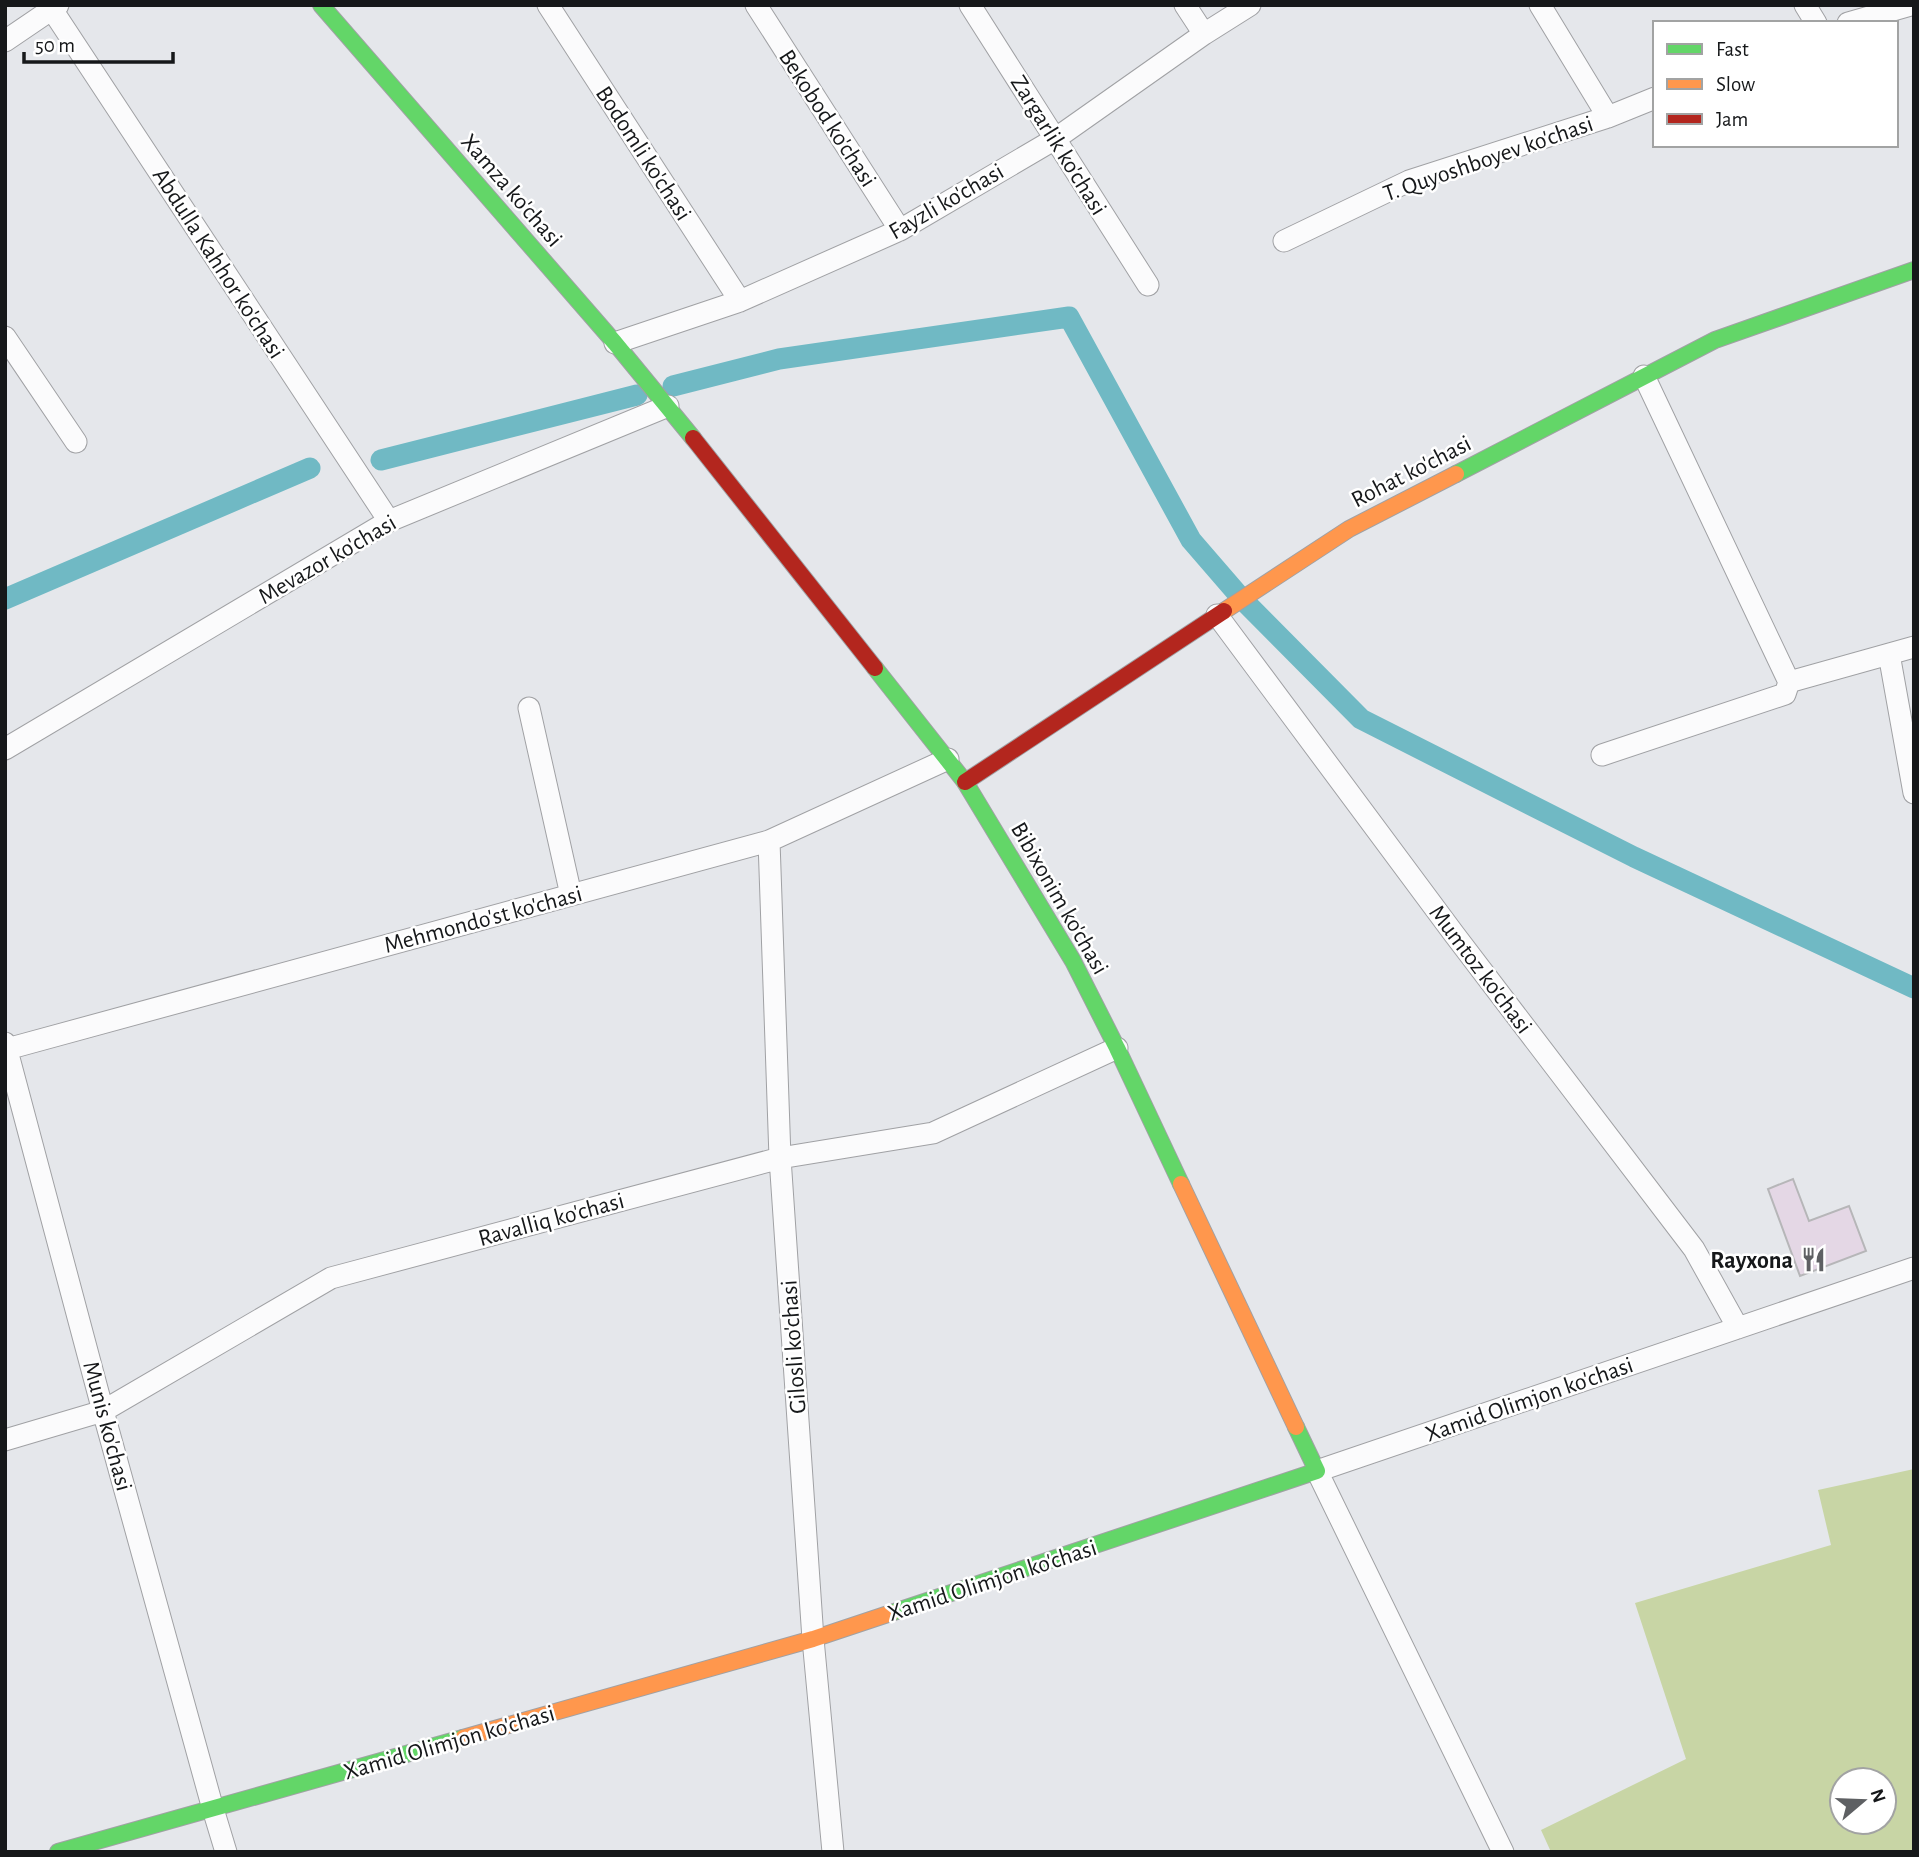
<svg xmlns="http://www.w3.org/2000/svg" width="1919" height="1857" viewBox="0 0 1919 1857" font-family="'Alegreya Sans',sans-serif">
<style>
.green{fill:#c8d5a5;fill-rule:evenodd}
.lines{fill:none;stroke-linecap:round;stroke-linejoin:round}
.canal{stroke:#70b9c4;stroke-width:21}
.building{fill:#e4d7e5;stroke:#b6b6b8;stroke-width:2}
.street-casing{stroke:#a0a1a4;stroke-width:23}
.fast-casing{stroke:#a0a1a4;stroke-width:18}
.slow-casing{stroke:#a0a1a4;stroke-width:18}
.jam-casing{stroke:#a0a1a4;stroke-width:18}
.street{stroke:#fbfbfc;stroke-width:21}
.fast{stroke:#63d668;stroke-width:16}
.slow{stroke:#ff974d;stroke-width:16}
.jam{stroke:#b3261e;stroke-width:16}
.labels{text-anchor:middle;stroke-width:5;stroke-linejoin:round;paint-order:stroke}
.street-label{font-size:24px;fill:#16181a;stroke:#fff}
.poi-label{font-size:24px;font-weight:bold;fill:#16181a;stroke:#fff;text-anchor:end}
</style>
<rect width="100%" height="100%" fill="#e5e7eb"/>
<!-- green -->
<path class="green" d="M1914,1469V1852H1551L1541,1830L1686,1759L1635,1603L1831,1545L1818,1490ZM1842,1780H1884V1822H1842Z"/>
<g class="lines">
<!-- canal -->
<path class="canal" d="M673,386L779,359L1069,317L1191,540L1242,599L1361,719L1634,857L1914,988
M381,460L637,395
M5,599L310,468"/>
</g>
<!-- building -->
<path class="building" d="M1793,1179L1809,1221L1849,1206L1866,1251L1800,1276L1768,1189Z"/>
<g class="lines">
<defs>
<path id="street" d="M49,5L389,521
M548,5L740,301
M756,5L900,230
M970,5L1148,285
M1185,5L1204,34
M1540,5L1608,117
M1805,5L1816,23
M1848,23L1911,5
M5,41L58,5
M1284,241L1409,181L1608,117L1655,98
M5,337L76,442
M615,343L740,301L900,230L1055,139L1204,34L1250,5
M1217,615L1454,934L1694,1249L1738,1328
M1889,654L1914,793
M1789,682L1914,647
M529,708L571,895
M5,749L389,521L668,406
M1602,755L1785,694L1789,682L1644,376
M769,841L780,1158L813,1639L833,1852
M5,1043L103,1411L213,1809L226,1852
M7,1049L769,841L948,759
M5,1440L103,1411L331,1278L780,1158L933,1133L1117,1048
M1503,1852L1317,1471L1914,1268"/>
<path id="fast" d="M321,5L615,343L693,438
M1456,474L1715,340L1914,270
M875,668L965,782L1073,961L1117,1048L1181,1184
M891,1613L1317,1471L1296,1427
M58,1852L463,1738"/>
<path id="slow" d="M1224,611L1349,529L1456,474
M1181,1184L1296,1427
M463,1738L813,1639L891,1613"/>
<path id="jam" d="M693,438L875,668
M965,782L1224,611"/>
</defs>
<!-- street casing -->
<use href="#street" class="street-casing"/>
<!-- fast casing -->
<use href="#fast" class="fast-casing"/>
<!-- slow casing -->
<use href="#slow" class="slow-casing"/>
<!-- jam casing -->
<use href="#jam" class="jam-casing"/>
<!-- street -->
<use href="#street" class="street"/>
<!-- fast -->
<use href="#fast" class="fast"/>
<!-- slow -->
<use href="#slow" class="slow"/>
<!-- jam -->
<use href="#jam" class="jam"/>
</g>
<!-- icons -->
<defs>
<symbol id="restaurant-bare" viewBox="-9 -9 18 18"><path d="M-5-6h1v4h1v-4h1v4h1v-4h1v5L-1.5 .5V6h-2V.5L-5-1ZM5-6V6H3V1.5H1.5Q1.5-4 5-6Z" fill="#5e6063" stroke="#fff" stroke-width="2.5" paint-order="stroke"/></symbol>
</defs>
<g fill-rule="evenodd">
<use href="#restaurant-bare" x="1796" y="1242" width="35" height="35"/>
</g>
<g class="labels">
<!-- street labels -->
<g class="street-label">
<text transform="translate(828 118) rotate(57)" y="8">Bekobod ko'chasi</text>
<text transform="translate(1059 145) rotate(58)" y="8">Zargarlik ko'chasi</text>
<text transform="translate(644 153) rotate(57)" y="8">Bodomli ko'chasi</text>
<text transform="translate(1488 158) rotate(-19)" y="8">T. Quyoshboyev ko'chasi</text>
<text transform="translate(512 190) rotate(49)" y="8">Xamza ko'chasi</text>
<text transform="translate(946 201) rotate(-30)" y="8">Fayzli ko'chasi</text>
<text transform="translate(219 263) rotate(57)" y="8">Abdulla Kahhor ko'chasi</text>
<text transform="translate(1411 471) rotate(-27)" y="8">Rohat ko'chasi</text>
<text transform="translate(327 559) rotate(-30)" y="8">Mevazor ko'chasi</text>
<text transform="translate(1060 898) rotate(60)" y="8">Bibixonim ko'chasi</text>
<text transform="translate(483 919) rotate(-15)" y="8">Mehmondo'st ko'chasi</text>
<text transform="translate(1481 969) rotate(53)" y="8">Mumtoz ko'chasi</text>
<text transform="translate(551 1219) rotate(-15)" y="8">Ravalliq ko'chasi</text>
<text transform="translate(793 1347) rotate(-94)" y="8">Gilosli ko'chasi</text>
<text transform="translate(1529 1399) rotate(-19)" y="8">Xamid Olimjon ko'chasi</text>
<text transform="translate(108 1426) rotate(75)" y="8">Munis ko'chasi</text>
<text transform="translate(992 1580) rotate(-18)" y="8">Xamid Olimjon ko'chasi</text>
<text transform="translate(449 1742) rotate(-16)" y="8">Xamid Olimjon ko'chasi</text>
</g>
<!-- poi labels -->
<g class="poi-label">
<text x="1793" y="1268">Rayxona</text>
</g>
</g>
<!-- border -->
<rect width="1919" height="1857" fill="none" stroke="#16181a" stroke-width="14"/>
<!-- legend -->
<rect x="1653" y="21" width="245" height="126" fill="#ffffff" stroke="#a2a3a3" stroke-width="2"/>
<rect x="1667" y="44" width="35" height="10" fill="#63d668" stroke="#a2a3a3" stroke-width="2"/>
<text x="1716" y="56" font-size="21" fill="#16181a">Fast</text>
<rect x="1667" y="79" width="35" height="10" fill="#ff974d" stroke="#a2a3a3" stroke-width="2"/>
<text x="1716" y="91" font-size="21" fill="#16181a">Slow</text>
<rect x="1667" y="114" width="35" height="10" fill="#b3261e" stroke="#a2a3a3" stroke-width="2"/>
<text x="1716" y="126" font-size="21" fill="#16181a">Jam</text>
<!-- north arrow -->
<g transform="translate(1863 1801) rotate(71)"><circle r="33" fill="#ffffff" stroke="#a2a3a3" stroke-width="2"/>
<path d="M0-5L12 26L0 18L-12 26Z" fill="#5e6063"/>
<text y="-10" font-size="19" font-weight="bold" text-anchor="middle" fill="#16181a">N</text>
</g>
<!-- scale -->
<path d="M24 52v10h149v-10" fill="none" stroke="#16181a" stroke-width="3.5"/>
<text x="35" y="52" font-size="21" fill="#16181a" stroke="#ffffff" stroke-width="5" paint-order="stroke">50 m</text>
</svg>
